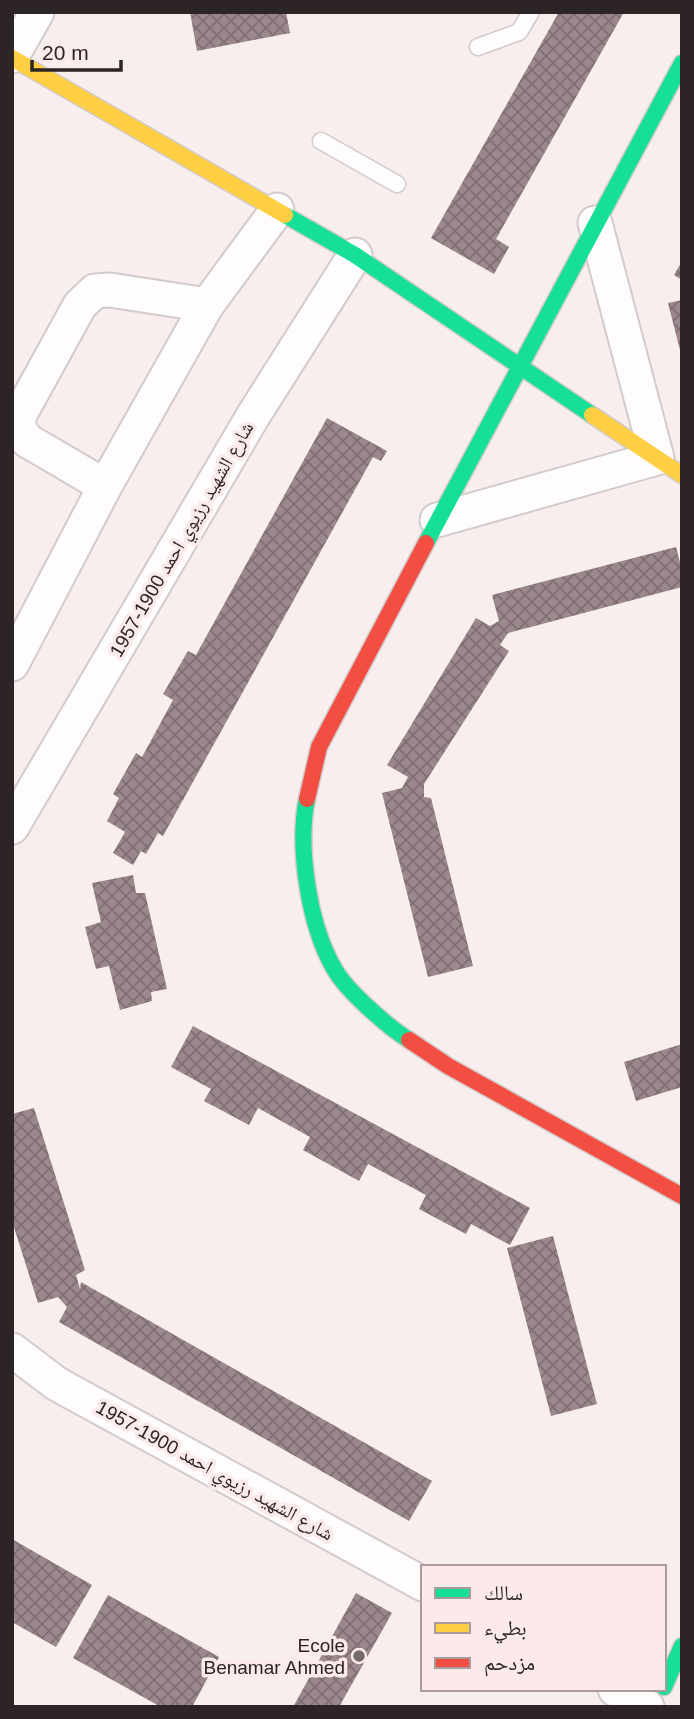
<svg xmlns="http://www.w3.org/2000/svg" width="694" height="1719" viewBox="0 0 694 1719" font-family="Helvetica,'Noto Naskh Arabic',sans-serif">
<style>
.building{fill:url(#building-cross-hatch)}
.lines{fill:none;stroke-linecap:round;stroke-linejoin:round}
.lane-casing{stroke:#d3cacb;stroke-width:19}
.street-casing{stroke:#d3cacb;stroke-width:37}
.fast-casing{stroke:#d3cacb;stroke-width:19}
.slow-casing{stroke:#d3cacb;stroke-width:19}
.jam-casing{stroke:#d3cacb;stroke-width:19}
.lane{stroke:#fefcfc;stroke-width:16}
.street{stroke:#fefcfc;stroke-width:33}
.fast{stroke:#16e098;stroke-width:16}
.slow{stroke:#ffcf43;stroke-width:16}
.jam{stroke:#f24e42;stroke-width:16}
.poi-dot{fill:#736b6b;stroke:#fceaeb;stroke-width:2.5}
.labels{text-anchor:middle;stroke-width:7;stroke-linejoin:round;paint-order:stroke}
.street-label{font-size:19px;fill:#2c2425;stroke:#fceaeb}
.poi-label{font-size:19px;fill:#2c2425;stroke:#fceaeb;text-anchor:end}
</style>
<defs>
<pattern id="building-cross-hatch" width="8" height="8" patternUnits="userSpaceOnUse" patternTransform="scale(1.75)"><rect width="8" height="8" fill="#9b888c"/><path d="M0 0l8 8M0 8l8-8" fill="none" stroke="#7f6f72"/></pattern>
</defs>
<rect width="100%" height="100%" fill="#f8eeee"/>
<!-- building -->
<path class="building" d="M190,12H286L290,33L197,51Z
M559,12H624L496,239L509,247L494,274L431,238Z
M682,261V280L674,275Z
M682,300V353L681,354L668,303Z
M327,418L387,451L381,461L373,457L163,836L158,833L146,854L141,851L133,865L113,853L125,832L107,821L119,798L113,794L136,753L142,757L173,700L163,694L188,651L196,655Z
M676,547L682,570V587L508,633L500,645L509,651L424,784V797L431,798L473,966L428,977L382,793L402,788L408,777L387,765L476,618L490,626L499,621L492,595Z
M133,875L136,893H145L167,989L151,992L152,1001L120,1010L109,966L96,969L85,927L101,922L92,883Z
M193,1026L530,1208L510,1245L471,1224L466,1234L419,1209L426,1195L368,1164L359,1181L303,1150L310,1137L258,1108L249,1125L204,1101L211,1089L171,1067Z
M682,1044V1087L636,1101L624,1062Z
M34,1108L85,1270L76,1275L80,1289L81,1282L432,1481L409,1521L59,1322L67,1307L58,1297L38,1303L12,1221V1114Z
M553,1236L597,1404L551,1416L507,1248Z
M12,1539L92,1585L56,1647L12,1622Z
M356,1593L392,1613L339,1707H293Z
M108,1595L219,1657L192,1707H161L73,1658Z"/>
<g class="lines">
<defs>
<path id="lane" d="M478,47L519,32L531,12
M321,141L397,184"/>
<path id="street" d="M12,56L37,12
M105,486L28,441L19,430V416L80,305L95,291L110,290L207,305
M437,520L657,458L595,223
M12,664L105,486L207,305L277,210
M12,827L253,416L355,255
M12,1350L57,1384L423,1584
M615,1689L647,1707"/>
<path id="fast" d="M285,215L355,255L592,415
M426,543L682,63
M307,799C297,847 309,927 335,970C347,991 388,1027 409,1040
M664,1687L682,1646"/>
<path id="slow" d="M12,58L285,215
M592,415L682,475"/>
<path id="jam" d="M307,799L319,747L426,543
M409,1040L448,1066L682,1196"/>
</defs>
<!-- lane casing -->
<use href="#lane" class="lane-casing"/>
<!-- street casing -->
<use href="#street" class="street-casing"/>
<!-- fast casing -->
<use href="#fast" class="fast-casing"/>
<!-- slow casing -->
<use href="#slow" class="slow-casing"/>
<!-- jam casing -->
<use href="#jam" class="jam-casing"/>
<!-- lane -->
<use href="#lane" class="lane"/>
<!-- street -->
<use href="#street" class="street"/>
<!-- fast -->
<use href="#fast" class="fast"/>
<!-- slow -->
<use href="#slow" class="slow"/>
<!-- jam -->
<use href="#jam" class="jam"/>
</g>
<!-- markers -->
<circle class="poi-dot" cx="359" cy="1656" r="7"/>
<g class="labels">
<!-- street labels -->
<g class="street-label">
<text transform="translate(181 539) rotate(-60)" y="7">شارع الشهيد رزيوي احمد 1900-1957</text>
<text transform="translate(215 1470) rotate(29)" y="7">شارع الشهيد رزيوي احمد 1900-1957</text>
</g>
<!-- poi labels -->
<g class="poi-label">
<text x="345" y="1652">Ecole<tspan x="345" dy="22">Benamar Ahmed</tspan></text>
</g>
</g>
<!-- border -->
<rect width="694" height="1719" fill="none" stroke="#2c2425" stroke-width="28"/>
<!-- legend -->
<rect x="421" y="1565" width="245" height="126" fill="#fceaeb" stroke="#a99b9c" stroke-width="2"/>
<rect x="435" y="1588" width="35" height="10" fill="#16e098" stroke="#a99b9c" stroke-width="2"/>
<text x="484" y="1600" font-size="21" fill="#2c2425">سالك</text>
<rect x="435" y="1623" width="35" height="10" fill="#ffcf43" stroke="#a99b9c" stroke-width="2"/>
<text x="484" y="1635" font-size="21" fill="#2c2425">بطيء</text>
<rect x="435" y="1658" width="35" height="10" fill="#f24e42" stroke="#a99b9c" stroke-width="2"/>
<text x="484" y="1670" font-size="21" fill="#2c2425">مزدحم</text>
<!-- scale -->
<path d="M32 60v10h89v-10" fill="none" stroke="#2c2425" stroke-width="3.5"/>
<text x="42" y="60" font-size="21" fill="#2c2425" stroke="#fceaeb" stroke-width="5" paint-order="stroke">20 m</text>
</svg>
